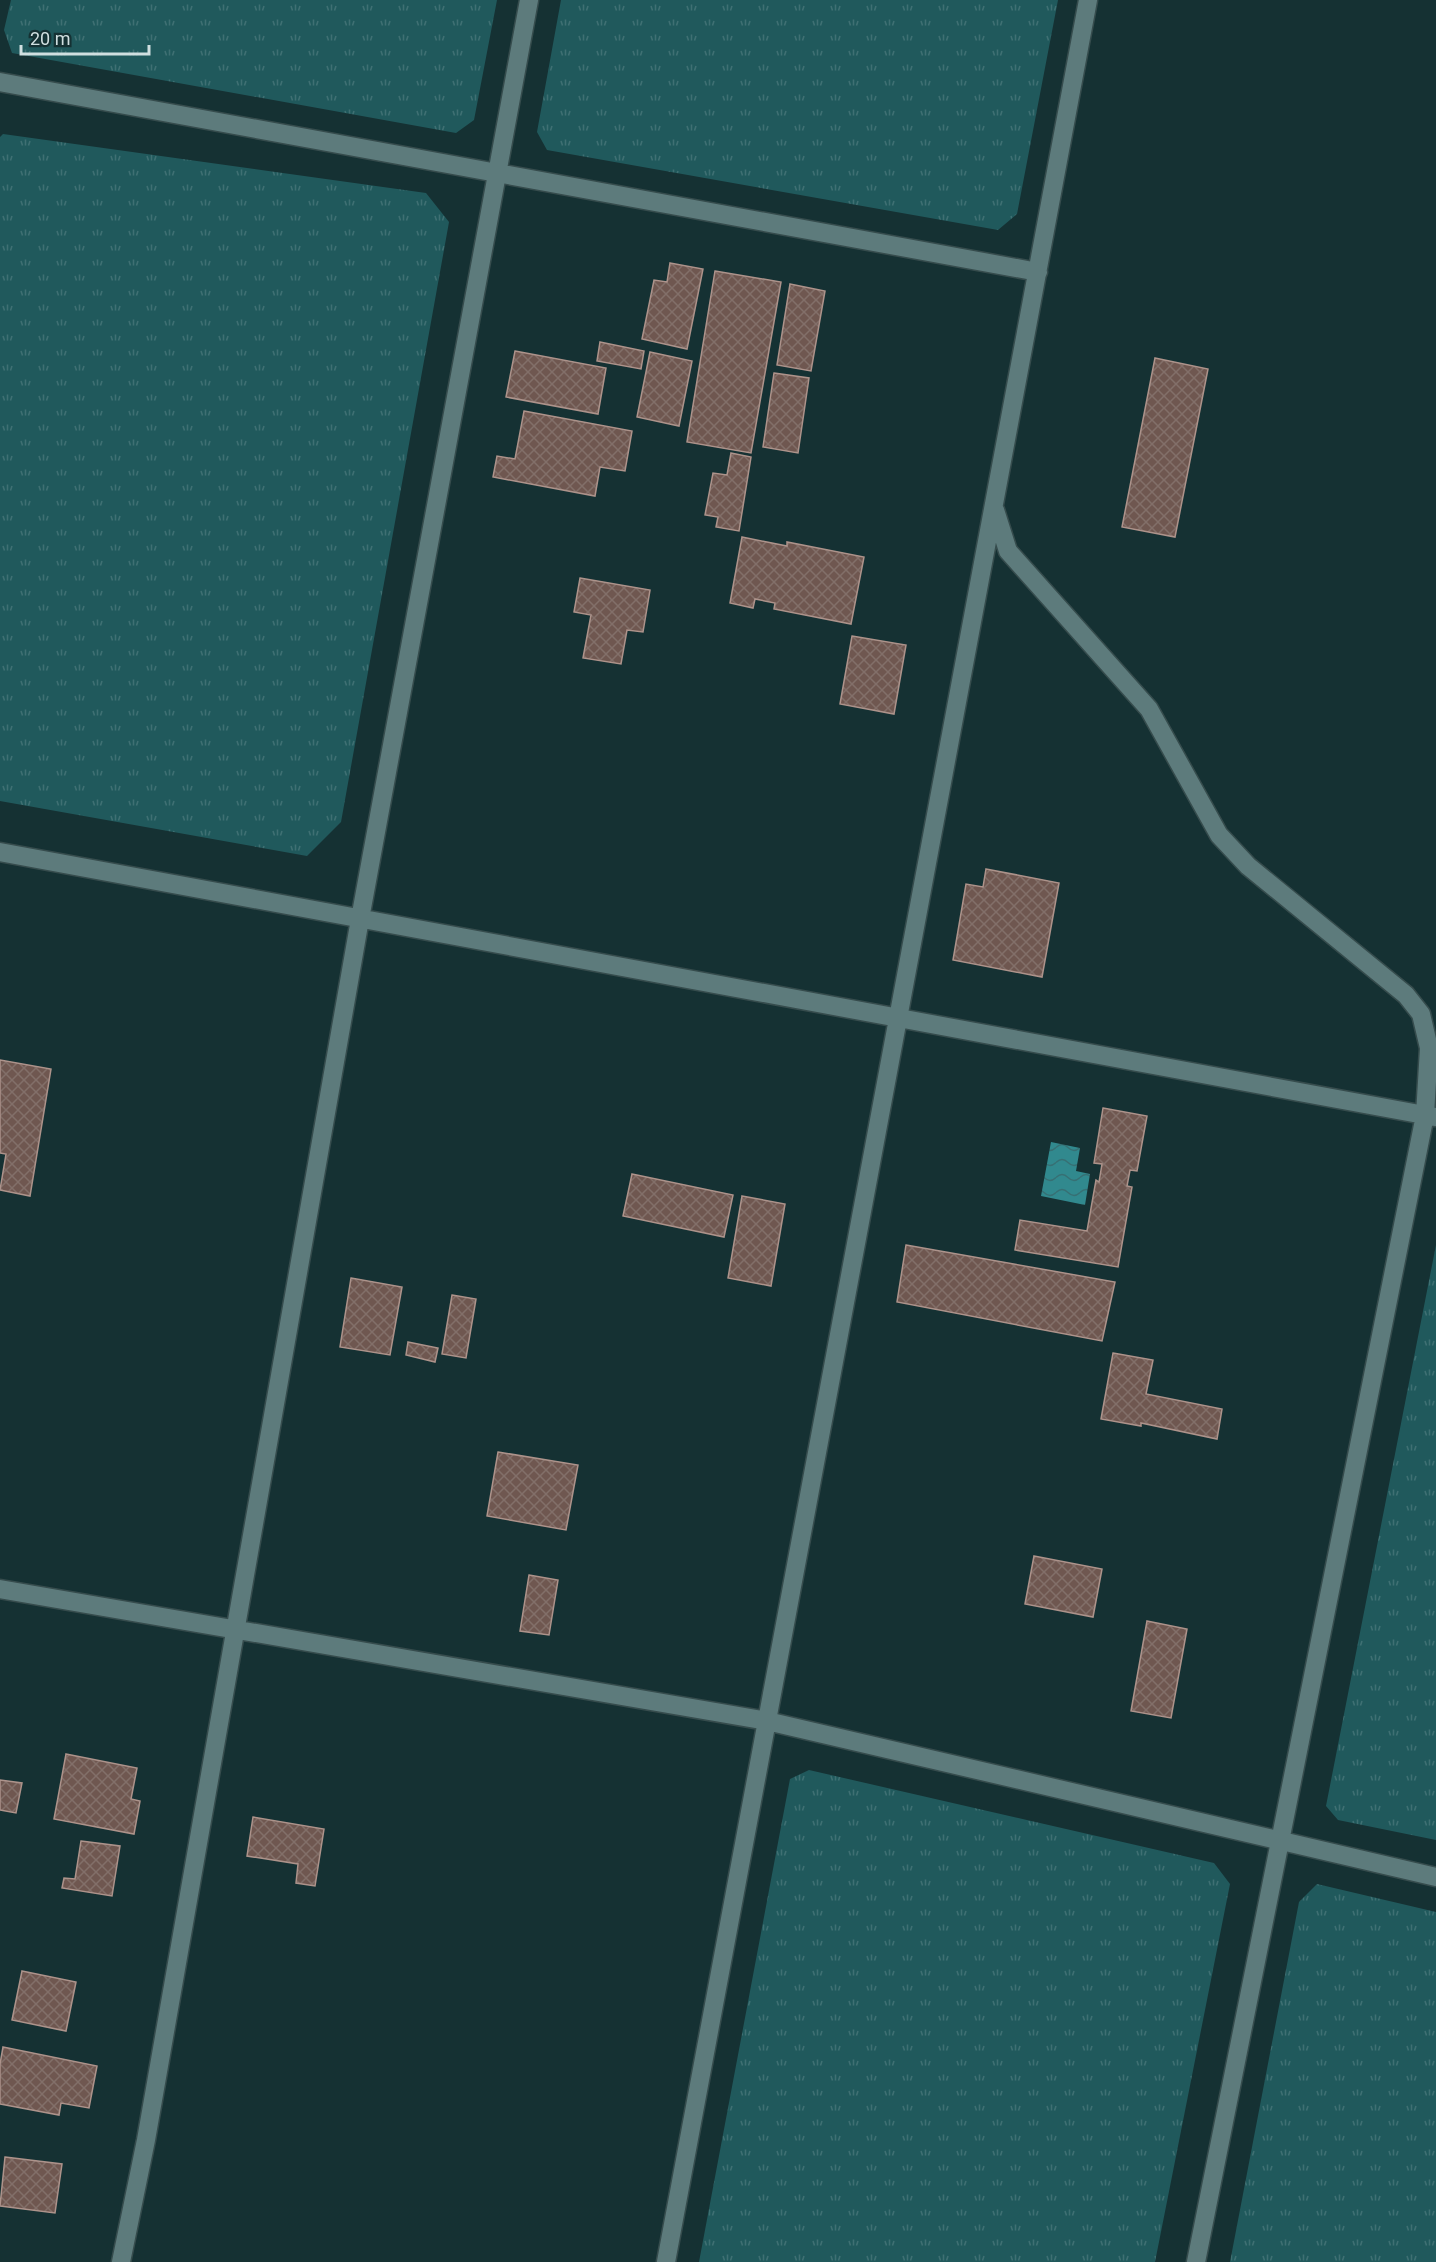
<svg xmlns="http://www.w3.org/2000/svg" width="1436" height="2262" viewBox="0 0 1436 2262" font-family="Roboto,sans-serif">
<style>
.grass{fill:url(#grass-tufts)}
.water{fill:url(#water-waves)}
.building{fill:url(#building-cross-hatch);stroke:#ad938b;stroke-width:1.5}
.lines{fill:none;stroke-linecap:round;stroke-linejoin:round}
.minor-casing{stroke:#364c4d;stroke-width:21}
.minor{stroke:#5d7b7c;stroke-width:18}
</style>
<defs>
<pattern id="grass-tufts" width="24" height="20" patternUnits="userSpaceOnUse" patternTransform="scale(1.5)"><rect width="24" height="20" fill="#20595c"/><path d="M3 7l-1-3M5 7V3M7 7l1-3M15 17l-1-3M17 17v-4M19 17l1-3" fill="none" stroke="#3f7073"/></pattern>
<pattern id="water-waves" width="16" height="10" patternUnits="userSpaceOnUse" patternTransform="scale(1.5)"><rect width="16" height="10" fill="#31898e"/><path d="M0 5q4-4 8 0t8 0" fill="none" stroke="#367074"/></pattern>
<pattern id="building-cross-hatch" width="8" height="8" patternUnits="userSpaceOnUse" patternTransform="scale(1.5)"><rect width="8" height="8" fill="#6f5750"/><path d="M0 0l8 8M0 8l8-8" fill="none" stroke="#826f69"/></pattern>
</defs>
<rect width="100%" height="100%" fill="#153133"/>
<!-- grass -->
<path class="grass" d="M11,0H497L474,120L456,133L12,53L4,30Z
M561,0H1058L1017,214L998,230L547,150L537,132Z
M3,134L426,193L449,222L341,822L307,856L0,801V137Z
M1436,1245V1840L1338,1820L1326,1806Z
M809,1770L1214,1863L1230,1884L1155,2262H699L790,1779Z
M1317,1884L1436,1912V2262H1230L1299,1902Z"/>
<!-- water -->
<path class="water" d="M1051,1142L1080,1148L1076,1171L1090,1174L1085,1205L1041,1196Z"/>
<!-- building -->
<path class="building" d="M670,263L703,269L687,349L642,339L654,280L667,282Z
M715,271L781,282L751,453L687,442Z
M790,284L825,291L811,371L777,365Z
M600,342L644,351L641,369L597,361Z
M515,351L606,368L598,414L506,397Z
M650,352L692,361L679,426L637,417Z
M1155,358L1208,369L1175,537L1122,527Z
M774,373L809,378L798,453L763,447Z
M524,411L632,431L625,471L600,467L595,496L493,477L497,456L515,459Z
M731,453L751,457L739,531L716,527L718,517L705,515L713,473L727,475Z
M742,537L787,546V542L864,557L851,624L774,609L775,603L755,599L753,608L730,603Z
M580,578L650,590L643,632L627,630L621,664L583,658L591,615L574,612Z
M852,636L906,645L894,714L840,704Z
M986,869L1059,883L1042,977L953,960L966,884L983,887Z
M0,1060L51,1069L30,1196L0,1190L6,1154L0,1153Z
M1103,1108L1147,1116L1137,1171L1130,1170L1127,1186L1132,1187L1118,1267L1015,1250L1020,1220L1087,1231L1096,1180L1099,1182L1102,1164L1094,1163Z
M632,1174L733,1195L724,1237L623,1216Z
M742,1196L785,1204L771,1286L728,1278Z
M906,1245L1115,1282L1102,1341L897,1302Z
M351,1278L402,1287L390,1355L340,1347Z
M452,1295L476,1299L466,1358L442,1354Z
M408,1342L438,1348L435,1362L406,1355Z
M1113,1353L1153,1360L1146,1394L1222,1409L1217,1439L1141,1423V1426L1101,1419Z
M498,1452L578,1465L566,1530L487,1516Z
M1034,1556L1102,1569L1093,1617L1025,1604Z
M529,1575L558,1580L549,1635L520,1631Z
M1147,1621L1187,1629L1171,1718L1131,1711Z
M66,1754L137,1768L131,1799L140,1801L134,1834L54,1819Z
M0,1780L22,1783L16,1813L0,1810Z
M253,1817L324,1829L315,1886L296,1883L298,1864L247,1856Z
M81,1841L120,1846L112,1896L62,1888L64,1878L75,1879Z
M22,1971L76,1982L66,2031L12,2020Z
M3,2047L97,2066L89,2108L61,2103L59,2115L0,2104V2064Z
M5,2157L62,2164L55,2213L0,2206Z"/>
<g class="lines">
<defs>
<path id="minor" d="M0,82L1038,272
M995,510L1008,551L1149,709L1219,835L1248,866L1406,995L1421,1014L1429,1048L1425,1115L1196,2262
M0,852L1435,1117
M0,1589L767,1721L1436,1877
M121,2262L146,2140L360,919L529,0
M666,2262L1088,0"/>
</defs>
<!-- minor casing -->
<use href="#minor" class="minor-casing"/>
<!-- minor -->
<use href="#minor" class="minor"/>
</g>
<!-- scale -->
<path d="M21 45v9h128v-9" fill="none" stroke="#d0dfe0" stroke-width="3"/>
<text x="30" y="45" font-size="18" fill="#d0dfe0" stroke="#153133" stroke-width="4.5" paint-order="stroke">20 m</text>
</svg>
